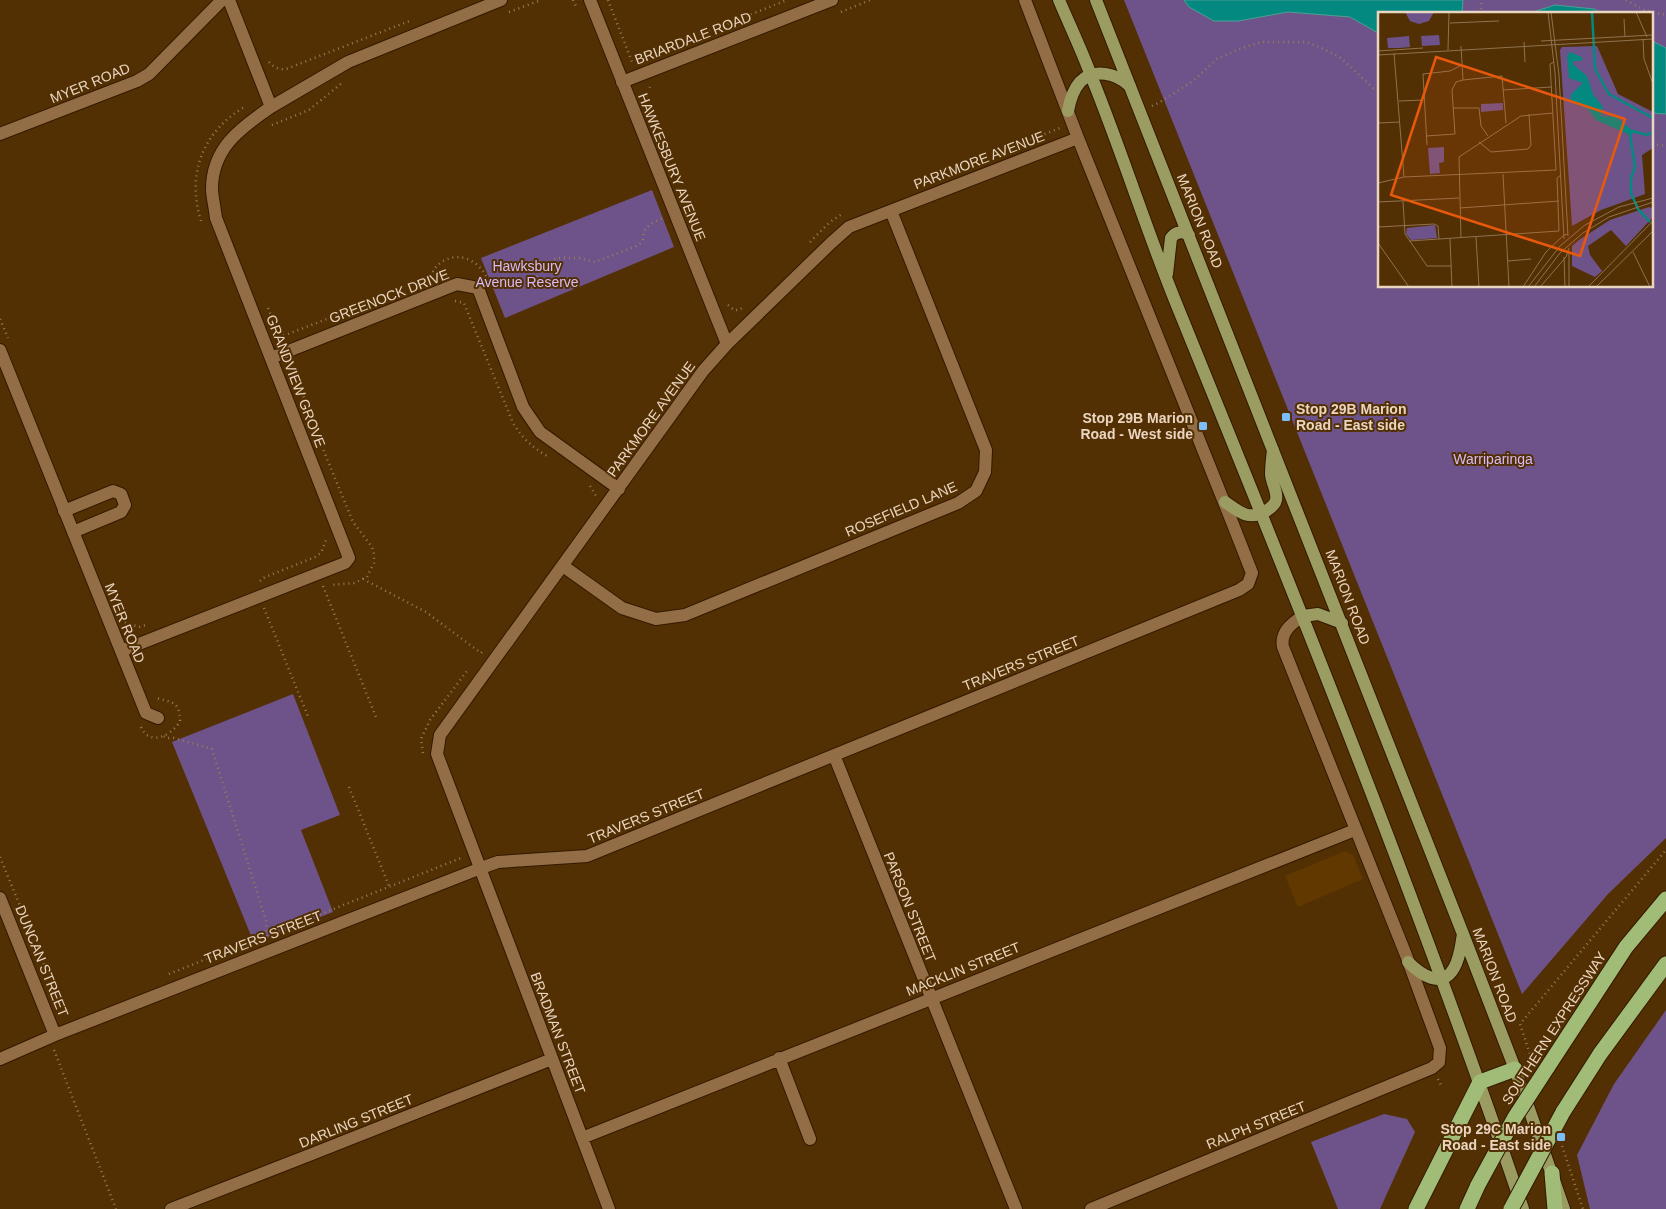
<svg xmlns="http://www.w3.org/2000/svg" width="1666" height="1209" viewBox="0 0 1666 1209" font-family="Arial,sans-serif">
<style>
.built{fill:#603800}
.green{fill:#6e538a;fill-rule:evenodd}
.water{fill:#048980;stroke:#49a093}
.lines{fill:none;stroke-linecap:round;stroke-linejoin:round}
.street-casing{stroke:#331900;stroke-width:14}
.primary-casing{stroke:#331900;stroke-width:14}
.highway-casing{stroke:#331900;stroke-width:17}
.path{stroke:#987c5a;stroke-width:2.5;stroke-dasharray:1 4;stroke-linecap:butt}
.street{stroke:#936d45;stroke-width:12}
.primary{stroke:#9b9c62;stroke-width:12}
.highway{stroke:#a0bc76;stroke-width:15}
.highway-bridge-casing{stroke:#331900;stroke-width:17;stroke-linecap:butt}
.highway-bridge{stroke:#a0bc76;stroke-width:15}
.poi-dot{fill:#7cbef9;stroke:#523003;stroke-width:2}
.labels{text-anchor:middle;stroke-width:4;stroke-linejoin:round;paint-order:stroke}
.street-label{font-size:14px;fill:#ead5c0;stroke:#523003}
.park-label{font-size:14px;fill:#d9bbfa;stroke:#523003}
.poi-label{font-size:14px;font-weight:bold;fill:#ead5c0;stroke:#523003;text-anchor:end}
.inset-river{fill:none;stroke:#048980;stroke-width:2.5}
.inset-road{fill:none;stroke:#8f724f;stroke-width:1}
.view{fill:#e8590c;fill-opacity:0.15;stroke:#e8590c;stroke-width:2.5}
.inset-edge{fill:none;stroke:#ead5c0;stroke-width:2.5}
</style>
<rect width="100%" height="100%" fill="#523003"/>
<!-- built -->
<path class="built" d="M1345,851L1353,855L1363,879L1298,907L1285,876Z"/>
<!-- green -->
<path class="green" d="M1124,0H1666V838L1608,894L1522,994ZM1380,14H1652V286H1380Z
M652,190L674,247L505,318L481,258Z
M293,694L340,815L301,830L333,912L254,943L172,742Z
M1666,1010V1209H1590L1577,1155L1614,1084Z
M1384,1114L1407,1119L1415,1132L1380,1209H1338L1311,1142Z"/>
<!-- water -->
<path class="water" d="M1184,0H1463L1462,14H1380V34L1350,17L1288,12L1238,21H1214L1189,7Z
M1555,5L1594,9L1603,14H1527Z
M1652,41L1666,48V114L1652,113Z"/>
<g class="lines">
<defs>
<path id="street" d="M590,0L727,344
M622,82L832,0
M271,107L348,62L501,0
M0,134L137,81L149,74L222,0
M0,350L146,713L158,718
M271,358L457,284L478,288L523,407L540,432L619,489
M64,511L113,491L121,494L125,505L121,512L73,532
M563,566L622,608L656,619L685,615L958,503L976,491L985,472L986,450L891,211
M121,651L345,563L349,558L216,218C215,210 213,200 212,191C211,149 240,128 271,107L229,0
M834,755L1016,1209
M0,898L55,1035
M779,1058L810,1139
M0,1059L55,1035L481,868L498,862L587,856L1239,590L1248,584L1252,573L1232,522L1078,138L1025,0
M582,1138L1355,830
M171,1209L312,1154L552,1059
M609,1209L437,754L440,735L703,371L727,344L831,243L849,227L1078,138
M1091,1209L1432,1068L1439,1062L1440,1048L1406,955L1283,647C1280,632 1292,623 1303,616"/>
<path id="primary" d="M1059,0C1070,26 1082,51 1092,78C1122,152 1146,229 1176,303C1298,603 1419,903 1523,1209
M1096,0L1463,934L1515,1069L1564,1209
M1068,111C1070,100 1073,90 1080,82C1094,67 1117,74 1130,86
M1167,274L1171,238C1176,231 1183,231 1189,235
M1225,502C1239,512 1249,521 1266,511C1271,508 1275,505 1276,500C1278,491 1271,482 1271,474C1271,466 1272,458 1273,450
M1303,616L1318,614L1342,623
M1408,962C1420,974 1442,990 1454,968C1460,958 1461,945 1463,934"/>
<path id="highway" d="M1547,1068L1626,947L1666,899
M1563,1112L1600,1054L1666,964
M1552,1173L1555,1209
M1416,1209L1480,1082L1515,1069
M1467,1209L1478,1185"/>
</defs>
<!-- street casing -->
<use href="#street" class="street-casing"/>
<!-- primary casing -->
<use href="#primary" class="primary-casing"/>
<!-- highway casing -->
<use href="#highway" class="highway-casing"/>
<!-- path -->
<path class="path" d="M573,0L577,8
M608,0L632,62L634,61
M1626,0L1644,10L1666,15
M509,12L541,0
M841,12L870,0
M1480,14L1482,0
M644,57L787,0
M269,62C273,67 279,70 286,69L412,20
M647,102L646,96L650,87
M1152,106L1160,102L1193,81L1217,59L1239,49L1262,42H1307L1324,49L1341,58L1373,88L1380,91
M272,125L309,110L343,82
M1652,144L1666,146
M1012,147L1060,128
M201,221C186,173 203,131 246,106
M810,242L830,222L842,214
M427,280C432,275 434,268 439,264C456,250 477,259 486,276
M493,288L537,276L545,266L556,258H579L595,262L639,245L643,240C642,227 652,223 663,218
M455,301L464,303L466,308L513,423C522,438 532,447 547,456
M728,305L734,310H739L742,308
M268,308L280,337L327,319
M0,319L8,338
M290,366L294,367L308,410
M314,427L353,522L372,547L374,554V563L367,577L354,583L330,585
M590,486L596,496
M363,579L426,612L481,653L482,652
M260,581L263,578L315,557L321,553L326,540
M323,586L376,717
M264,608L309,719
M125,622L139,627L146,625
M141,727C149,747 173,735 180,721C180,699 169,703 154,697
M164,736L166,738H174L212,749L266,921L267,936
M423,753L421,739L430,720L467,671
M349,787L389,886
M0,857L64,1013L68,1014
M306,920L461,858
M169,974L254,940
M54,1050L116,1209
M1533,1063L1520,1024L1666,850
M1438,1079L1442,1087
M1562,1146L1583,1209"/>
<!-- street -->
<use href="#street" class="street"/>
<!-- primary -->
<use href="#primary" class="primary"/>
<!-- highway -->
<use href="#highway" class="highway"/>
<defs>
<path id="highway-bridge" d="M1478,1185L1515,1117L1547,1068
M1511,1209L1563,1112"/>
</defs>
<!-- highway-bridge casing -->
<use href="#highway-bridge" class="highway-bridge-casing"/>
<!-- highway-bridge -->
<use href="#highway-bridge" class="highway-bridge"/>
</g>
<!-- markers -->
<g class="poi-dot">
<rect x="1281" y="412" width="10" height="10" rx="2.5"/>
<rect x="1198" y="421" width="10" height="10" rx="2.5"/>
<rect x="1556" y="1132" width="10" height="10" rx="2.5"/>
</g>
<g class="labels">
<!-- street labels -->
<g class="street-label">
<text transform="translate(693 38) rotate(-21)" y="5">BRIARDALE ROAD</text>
<text transform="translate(90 83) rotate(-22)" y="5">MYER ROAD</text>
<text transform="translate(979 160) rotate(-21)" y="5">PARKMORE AVENUE</text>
<text transform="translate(672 167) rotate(68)" y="5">HAWKESBURY AVENUE</text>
<text transform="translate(1200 221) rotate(68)" y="5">MARION ROAD</text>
<text transform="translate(389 296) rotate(-21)" y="5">GREENOCK DRIVE</text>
<text transform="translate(296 381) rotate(69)" y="5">GRANDVIEW GROVE</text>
<text transform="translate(651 419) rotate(-54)" y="5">PARKMORE AVENUE</text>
<text transform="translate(901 509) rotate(-23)" y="5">ROSEFIELD LANE</text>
<text transform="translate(1348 597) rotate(69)" y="5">MARION ROAD</text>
<text transform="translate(125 623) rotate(68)" y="5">MYER ROAD</text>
<text transform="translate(1021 663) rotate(-22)" y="5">TRAVERS STREET</text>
<text transform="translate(646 816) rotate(-22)" y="5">TRAVERS STREET</text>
<text transform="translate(910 907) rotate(68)" y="5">PARSON STREET</text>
<text transform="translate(263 937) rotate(-21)" y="5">TRAVERS STREET</text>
<text transform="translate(42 961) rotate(68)" y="5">DUNCAN STREET</text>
<text transform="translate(963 969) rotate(-22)" y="5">MACKLIN STREET</text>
<text transform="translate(1495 975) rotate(69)" y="5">MARION ROAD</text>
<text transform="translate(1554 1028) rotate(-57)" y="5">SOUTHERN EXPRESSWAY</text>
<text transform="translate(558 1033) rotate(69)" y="5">BRADMAN STREET</text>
<text transform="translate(356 1121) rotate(-22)" y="5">DARLING STREET</text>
<text transform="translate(1256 1125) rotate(-22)" y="5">RALPH STREET</text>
</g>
<!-- park labels -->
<g class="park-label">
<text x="527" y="271">Hawksbury<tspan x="527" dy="16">Avenue Reserve</tspan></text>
<text x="1493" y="464">Warriparinga</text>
</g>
<!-- poi labels -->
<g class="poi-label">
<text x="1296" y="414" text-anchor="start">Stop 29B Marion<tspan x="1296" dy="16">Road - East side</tspan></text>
<text x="1193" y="423">Stop 29B Marion<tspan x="1193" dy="16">Road - West side</tspan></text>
<text x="1551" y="1134">Stop 29C Marion<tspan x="1551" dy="16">Road - East side</tspan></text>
</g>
</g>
<!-- overview -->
<g transform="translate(1378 12)">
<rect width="275" height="275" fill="#523003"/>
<path d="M27,0H56L51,9L41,12L32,9ZM61,23L62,33L44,34L43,24ZM31,24L32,35L21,36V31V36H10L9,26ZM219,34L240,82L275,100V136L264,143L267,182L223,198L194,214L182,38L184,35ZM125,91V98L103,100V92ZM66,135V150L61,151L62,161L52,162L50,136ZM271,195L275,196V205L248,234L233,218L210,234L212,243L224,259L217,265L194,254V234L201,228L232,208ZM57,213L59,226L33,228L28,222L29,216Z" fill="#6e538a"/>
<path d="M192,40L204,45V49H196L195,52L209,64L215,82L225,95L223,104L238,105L255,119L252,123L218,108L210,97L192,90L193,82L205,71L191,66L189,44Z" fill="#048980"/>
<path class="inset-river" d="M214,0L217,57L231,82L275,106M272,210L260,197L253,181V166L257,155L252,123L255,119L269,123L275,120"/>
<path class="inset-road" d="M170,0L177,61L186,227M173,0L181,63L190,224M258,0L269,25M246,7L247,25M72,11L121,9M265,27L266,47L275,72M163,29L275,23M146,30L147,50M70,38L71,0M0,39L45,36M16,41L26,165M0,43L275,27M85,68L124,64L128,111M125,78L174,75M21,89L45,88M75,96H101L103,114L110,124M0,111L22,110M48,124L77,122L74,78L78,70L85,68L83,34M101,130L113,140L150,137L153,133L151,102M49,133L45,62L72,59L84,53M125,162L131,275M0,171L26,165L178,158L172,52L176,50M25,189L27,222L49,254H73M0,190L81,186M82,196L181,189M0,215L56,212L60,214L61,227M98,225L101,275M83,226L81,145L143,104L175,101M72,227L74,275M31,229L181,219L179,166L183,163M0,231L31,275M191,240V275M255,240L272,275M186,245L187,275M130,249L153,247M145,275L168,240L186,223L190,222M150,275L182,234L207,213L241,195L275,186M156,275L182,241L205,221L231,205L275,190M162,275L188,245L191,236M210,275L275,209M218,275L275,219"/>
<path class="view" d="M58,45L247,107L202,244L13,183Z"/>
<rect width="275" height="275" class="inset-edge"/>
</g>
</svg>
